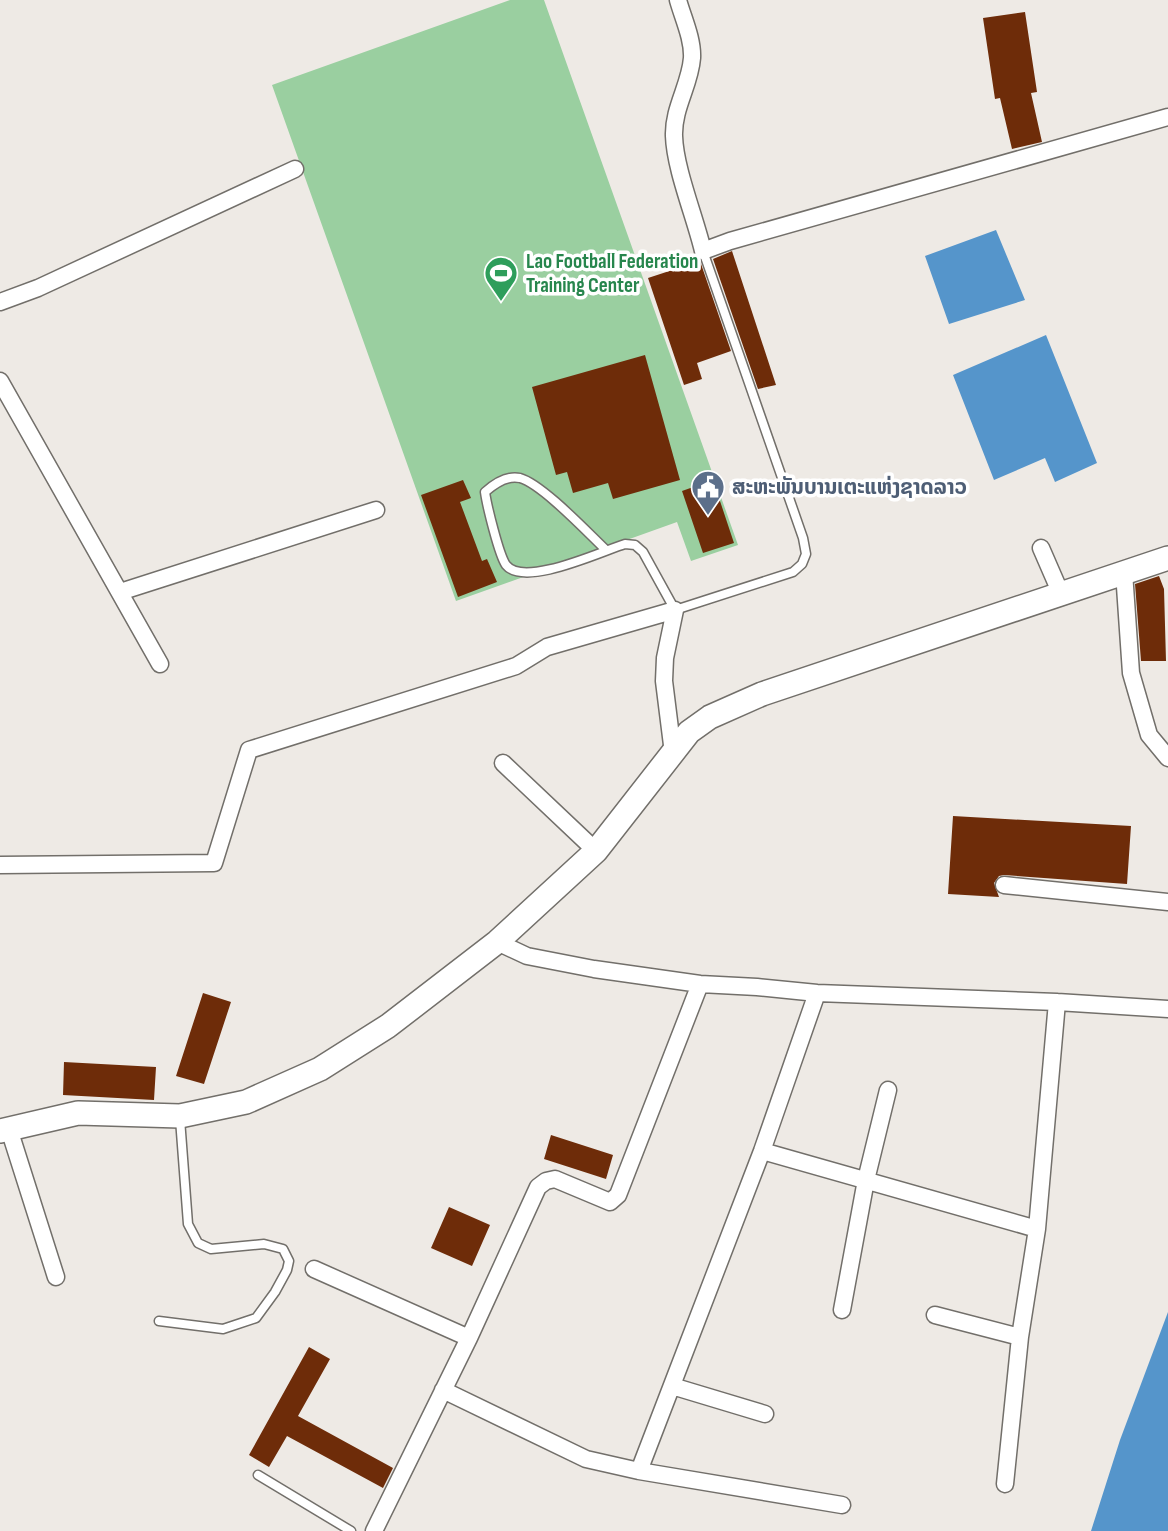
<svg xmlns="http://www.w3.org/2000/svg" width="1168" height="1531" viewBox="0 0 1168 1531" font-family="'Sofia Sans Condensed','Noto Sans Lao',sans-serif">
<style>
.green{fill:#9acfa0}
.water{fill:#5595cb}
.building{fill:#6e2c09}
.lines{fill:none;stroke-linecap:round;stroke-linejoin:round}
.lane-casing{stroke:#726f6a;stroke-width:11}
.street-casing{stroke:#726f6a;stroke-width:19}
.secondary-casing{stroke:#726f6a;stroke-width:26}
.lane{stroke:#fff;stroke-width:8}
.street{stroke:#fff;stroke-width:16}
.secondary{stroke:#fff;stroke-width:23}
.labels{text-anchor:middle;stroke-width:7;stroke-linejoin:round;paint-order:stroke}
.leisure-label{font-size:21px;font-weight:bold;fill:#27864d;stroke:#fff;text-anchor:start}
.service-label{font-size:21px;font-weight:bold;fill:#4e5e75;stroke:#fff;text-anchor:start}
</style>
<rect width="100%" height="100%" fill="#eeeae5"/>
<!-- green -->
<path class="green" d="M510,0H544L738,545L691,561L677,522L456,601L272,85Z"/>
<!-- water -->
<path class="water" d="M996,230L1025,300L949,324L925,256Z
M1046,335L1097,463L1055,482L1045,458L994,480L953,375Z
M1168,1312V1531H1091L1120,1440Z"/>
<!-- building -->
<path class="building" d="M1025,12L1037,92L1031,93L1042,142L1012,149L1000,98L995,99L983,18Z
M732,251L776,385L758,389L713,259Z
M700,261L731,351L697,363L702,379L684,385L648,278Z
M645,355L680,480L613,499L608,483L573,493L567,472L556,475L532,387Z
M463,480L471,498L460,502L482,561L487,559L497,582L458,597L421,495Z
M713,480L734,543L703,553L682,491Z
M1159,576L1164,589L1166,661H1141L1135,584Z
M953,816L1131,826L1127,884L1004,875L999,876L994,883L999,897L948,894Z
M203,993L231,1002L204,1084L176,1076Z
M64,1062L156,1067L154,1100L63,1095Z
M551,1135L613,1155L606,1179L544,1159Z
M449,1207L490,1225L472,1266L431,1248Z
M309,1347L330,1359L298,1416L393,1468L383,1488L287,1436L269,1467L249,1455Z"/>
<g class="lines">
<defs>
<path id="lane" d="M606,550C588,533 542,484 520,478C507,475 494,484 485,492C487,506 499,555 506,565C524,588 602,551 625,544L635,545L643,552L675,610L793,572L802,564L806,554L803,538L703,251
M159,1321L223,1329L256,1318L275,1292L287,1270L289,1261L283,1249L264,1244L211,1249L198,1243L188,1224L180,1119
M258,1475L351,1531"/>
<path id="street" d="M678,0C683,18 693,39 692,58C690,85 673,108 674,136C675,169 695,217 703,251L730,241L1168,117
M0,302L38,288L295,169
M0,381L160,664
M1041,548L1061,594
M1124,572L1131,673L1149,735L1168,758
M120,592L376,510
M503,763L596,851
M0,865L214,863L249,750L516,666L547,647L675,610L665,658L664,681L673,753
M1004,885L1168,902
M497,942L527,956L594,969L700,984L757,987L817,993L1057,1002L1168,1009
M9,1129L56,1277
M762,1151L1037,1229
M314,1269L469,1338
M842,1310L866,1180L888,1090
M935,1315L1020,1337
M672,1386L765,1414
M443,1390L586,1459L639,1471L842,1505
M639,1471L762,1151L817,993
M1005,1484L1020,1337L1037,1229L1057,1002
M374,1531L469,1338L538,1187L546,1181L555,1179L610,1202L618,1195L700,984"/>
<path id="secondary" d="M0,1131L78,1113L180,1116L246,1102L320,1069L388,1026L497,942L596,851L689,732L710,717L762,694L1168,558"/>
</defs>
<!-- lane casing -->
<use href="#lane" class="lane-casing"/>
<!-- street casing -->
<use href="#street" class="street-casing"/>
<!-- secondary casing -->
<use href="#secondary" class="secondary-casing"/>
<!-- lane -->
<use href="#lane" class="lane"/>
<!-- street -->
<use href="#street" class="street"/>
<!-- secondary -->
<use href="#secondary" class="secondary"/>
</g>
<!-- icons -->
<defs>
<symbol id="stadium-pin" viewBox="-11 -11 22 30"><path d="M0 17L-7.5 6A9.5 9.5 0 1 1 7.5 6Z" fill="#2e9e5b" stroke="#fff"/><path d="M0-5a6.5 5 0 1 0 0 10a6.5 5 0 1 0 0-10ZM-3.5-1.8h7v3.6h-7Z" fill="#fff"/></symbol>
<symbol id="civic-pin" viewBox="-11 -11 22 30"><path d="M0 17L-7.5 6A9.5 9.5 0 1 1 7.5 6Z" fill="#5c6f8a" stroke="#fff"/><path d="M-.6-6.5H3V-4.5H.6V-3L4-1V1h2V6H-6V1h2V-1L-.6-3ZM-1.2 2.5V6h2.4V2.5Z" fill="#fff"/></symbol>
</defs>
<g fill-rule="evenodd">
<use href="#stadium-pin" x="482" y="254" width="38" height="52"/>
<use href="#civic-pin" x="689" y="468" width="38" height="52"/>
</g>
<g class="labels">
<!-- leisure labels -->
<g class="leisure-label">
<text x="526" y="268">Lao Football Federation<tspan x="526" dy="24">Training Center</tspan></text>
</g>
<!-- service labels -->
<g class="service-label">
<text x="732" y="494">ສະຫະພັນບານເຕະແຫ່ງຊາດລາວ</text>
</g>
</g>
</svg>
